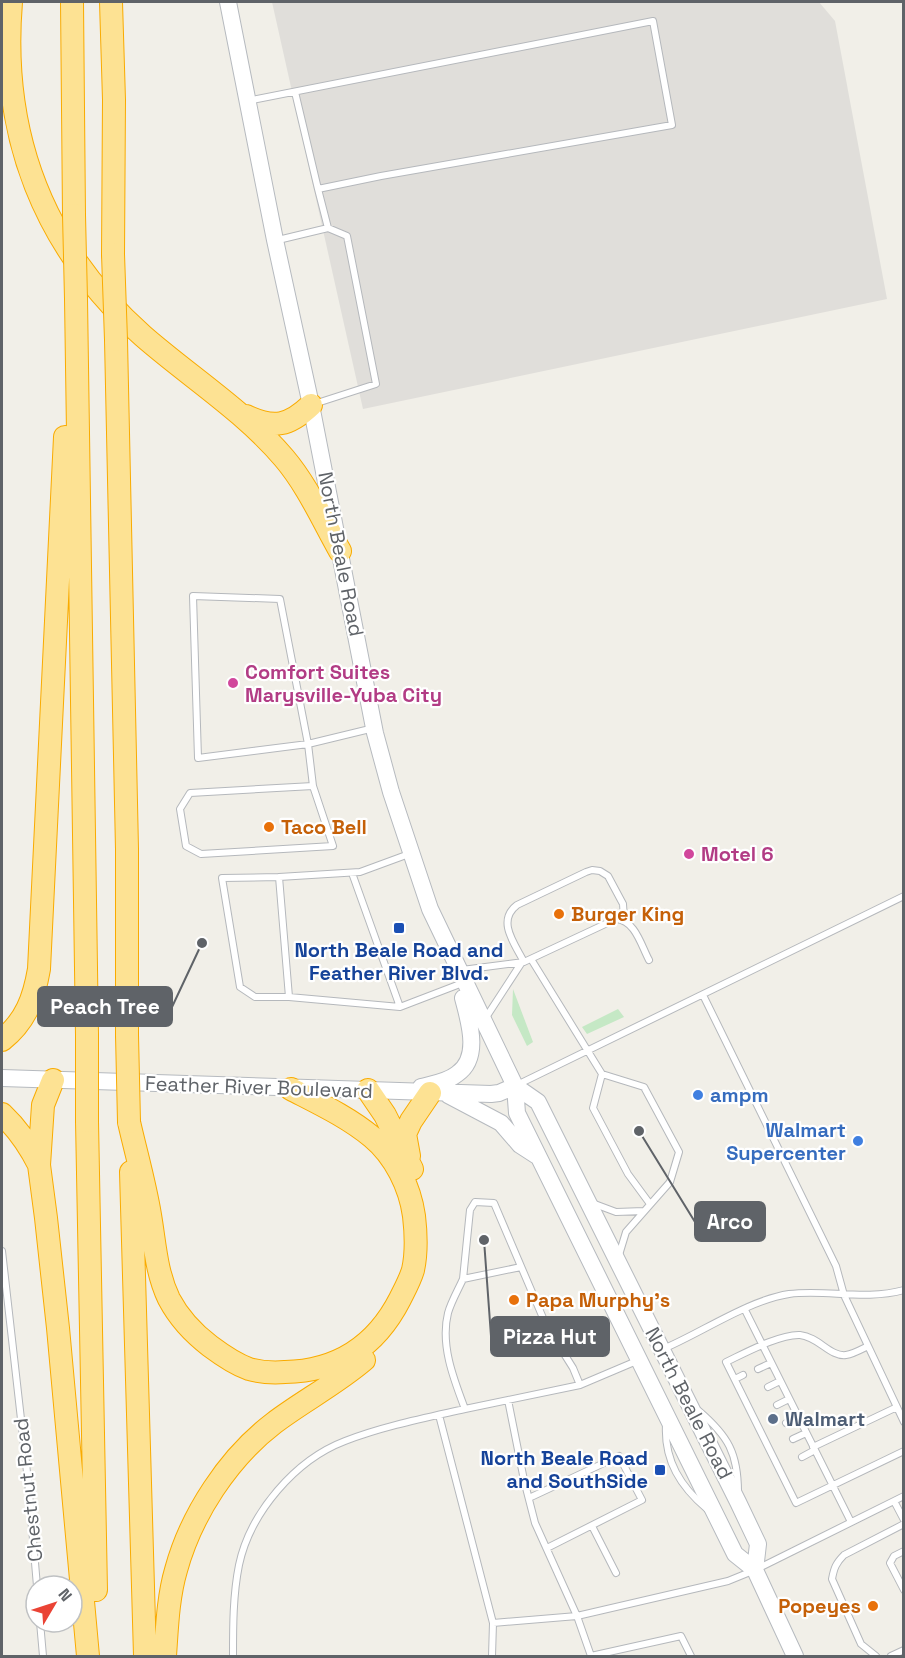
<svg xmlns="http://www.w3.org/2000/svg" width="905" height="1658" viewBox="0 0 905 1658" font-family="'Space Grotesk',sans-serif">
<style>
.industrial{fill:#e0deda}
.green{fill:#c5e8c5}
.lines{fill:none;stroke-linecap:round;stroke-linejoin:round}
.lane-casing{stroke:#b5b8bc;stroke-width:8}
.secondary-casing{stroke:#b6babf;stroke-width:18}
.highway-casing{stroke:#f9ab00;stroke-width:24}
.lane{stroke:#fff;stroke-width:6}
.secondary{stroke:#fff;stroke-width:16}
.highway{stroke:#fde293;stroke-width:22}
.highway-bridge-casing{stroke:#f9ab00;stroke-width:24;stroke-linecap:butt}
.highway-bridge{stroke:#fde293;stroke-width:22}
.hotel-dot{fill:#d1479c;stroke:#fff;stroke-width:2}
.food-dot{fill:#e8710a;stroke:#fff;stroke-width:2}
.transit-dot{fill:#1a4fb4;stroke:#fff;stroke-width:2}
.shop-dot{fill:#3f7fe0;stroke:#fff;stroke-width:2}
.service-dot{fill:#5c6f8a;stroke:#fff;stroke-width:2}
.labels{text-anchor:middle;stroke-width:4.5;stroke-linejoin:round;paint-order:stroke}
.street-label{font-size:20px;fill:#5f6368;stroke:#fff}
.hotel-label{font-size:20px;font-weight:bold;fill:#b23c85;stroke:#fff;text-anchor:start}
.food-label{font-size:20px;font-weight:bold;fill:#c56008;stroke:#fff;text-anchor:start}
.transit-label{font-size:20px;font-weight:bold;fill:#164399;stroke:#fff}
.shop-label{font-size:20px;font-weight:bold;fill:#366cbe;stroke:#fff;text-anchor:start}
.service-label{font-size:20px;font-weight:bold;fill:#4e5e75;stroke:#fff;text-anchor:start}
.leader{fill:none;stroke:#5f6368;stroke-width:2}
.callout-dot{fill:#5f6368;stroke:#fff;stroke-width:2}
.callout{fill:#5f6368;stroke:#5f6368;stroke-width:2}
.callout-label{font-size:21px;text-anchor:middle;font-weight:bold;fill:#fff}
</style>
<rect width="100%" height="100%" fill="#f1efe8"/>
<!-- industrial -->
<path class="industrial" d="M272,2H819L835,21L887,299L363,409Z"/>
<!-- green -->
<path class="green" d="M513,989L533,1042L527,1046L512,1015Z
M618,1009L624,1017L587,1034L582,1027Z"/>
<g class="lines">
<defs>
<path id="lane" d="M295,92L318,189
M247,101L653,21L672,125L381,176L318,189L328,228L278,240
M314,404L376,384L347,236L328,228
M313,786L333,846L201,854L186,846L180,809L190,793L313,786L308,744L198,758L193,596L280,599L308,744L374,728
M409,854L360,872L279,877L289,997L400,1007L460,984
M352,873L400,1007
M279,877L222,878L240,987L255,997H289
M531,959L602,1074L644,1087L679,1152L670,1182L626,1232L619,1255
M524,962C515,944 496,921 517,905L586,872L592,870L600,871L608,876L623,904L624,919
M462,970L524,962L616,919C635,920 641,945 649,960
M703,995L836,1266L844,1295L904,1422
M485,1019L522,962
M602,1074L593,1108L628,1174L650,1204
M519,1084L904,896
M592,1203L616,1212L644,1211
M2,1251L28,1481L37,1586
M521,1267L463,1279L470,1210L475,1202L494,1203L546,1325L573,1368L580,1385
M463,1279C458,1290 451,1302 448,1313C440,1345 454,1380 465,1409L580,1385L639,1360
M745,1310L851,1522
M868,1346C862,1349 853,1354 846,1355C830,1357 819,1337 800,1335C780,1334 745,1353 726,1362L796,1503L904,1451
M663,1349C701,1333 749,1300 789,1294C827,1289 864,1301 904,1290
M758,1369L771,1363
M735,1379L743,1375
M768,1387L780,1381
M508,1400L524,1480L535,1523L577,1616L591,1656
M777,1405L789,1399
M699,1411C728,1436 738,1453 738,1492
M439,1415L493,1623
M786,1423L798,1417
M666,1425C664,1461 681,1487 707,1509
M793,1439L806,1433
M813,1447L897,1407
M802,1457L815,1450
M529,1498L619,1456L642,1500L547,1548
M894,1501L904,1520
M592,1526L616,1573
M904,1551L894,1556L890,1563L904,1590
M40,1622L43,1656
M233,1656C233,1626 233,1595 239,1565C250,1513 295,1460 345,1441C384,1426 425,1418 465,1409
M492,1656L493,1623L577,1616L728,1581L755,1570L904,1496
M591,1656L681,1636L691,1656
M876,1656L861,1644L832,1579C834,1568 836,1563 844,1555L904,1524
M891,1656L904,1650"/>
<path id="secondary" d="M228,2L275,240L311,405L375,733L391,792L430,909L515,1086L517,1113L735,1554L755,1570L795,1656
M2,1078L491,1094L499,1093L515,1086
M515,1086L538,1102L738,1502L758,1544L755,1570
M421,1087C433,1084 447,1082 457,1074C481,1058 469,1021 463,998
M448,1095L501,1123L520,1145L537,1156"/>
<path id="highway" d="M11,2C0,135 44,248 143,336C190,377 243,410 284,458C307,485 322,519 340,551
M72,2L74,215
M111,2L114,100L113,254
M76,299L87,1035
M116,340L127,849V1035
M246,416C274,429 289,426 311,405
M2,1040C26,1021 34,998 39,969L65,437
M53,1080L43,1105L39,1165L46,1218L58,1328L88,1656
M368,1090L385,1115L412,1169
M2,1114C18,1129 29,1145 39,1165
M87,1121L96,1590
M129,1122C136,1153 145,1184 150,1215C155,1244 156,1272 169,1299C179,1318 193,1333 210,1346C222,1355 235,1364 249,1369C260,1372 273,1373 285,1372C338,1371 376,1346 400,1299C405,1289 410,1280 413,1270C417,1252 416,1233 414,1216C410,1187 395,1156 372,1137C348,1117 318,1103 291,1089
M409,1156L405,1134L411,1121L430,1093
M131,1172L145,1656
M165,1656C167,1628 168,1597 176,1570C191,1515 228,1458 274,1423C303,1401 336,1384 364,1360"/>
</defs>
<!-- lane casing -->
<use href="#lane" class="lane-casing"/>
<!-- secondary casing -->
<use href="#secondary" class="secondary-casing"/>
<!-- highway casing -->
<use href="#highway" class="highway-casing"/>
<!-- lane -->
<use href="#lane" class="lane"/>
<!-- secondary -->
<use href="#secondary" class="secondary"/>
<!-- highway -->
<use href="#highway" class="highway"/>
<defs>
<path id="highway-bridge" d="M74,215L76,299
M113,254L116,340
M127,1035L129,1122
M87,1121V1035"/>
</defs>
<!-- highway-bridge casing -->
<use href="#highway-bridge" class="highway-bridge-casing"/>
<!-- highway-bridge -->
<use href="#highway-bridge" class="highway-bridge"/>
</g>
<!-- markers -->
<g class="hotel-dot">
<circle cx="233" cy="683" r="6"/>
<circle cx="689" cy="854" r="6"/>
</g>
<g class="food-dot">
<circle cx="269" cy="827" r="6"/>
<circle cx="559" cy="914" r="6"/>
<circle cx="514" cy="1300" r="6"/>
<circle cx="873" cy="1606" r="6"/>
</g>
<g class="transit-dot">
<rect x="393" y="922" width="12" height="12" rx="3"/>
<rect x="654" y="1464" width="12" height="12" rx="3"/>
</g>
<g class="shop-dot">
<circle cx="698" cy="1095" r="6"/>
<circle cx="858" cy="1141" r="6"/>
</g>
<circle class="service-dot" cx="773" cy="1419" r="6"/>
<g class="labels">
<!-- street labels -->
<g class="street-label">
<text transform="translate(341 554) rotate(79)" y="7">North Beale Road</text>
<text transform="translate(259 1087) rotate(2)" y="7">Feather River Boulevard</text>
<text transform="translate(689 1403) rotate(63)" y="7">North Beale Road</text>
<text transform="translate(28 1490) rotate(-96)" y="7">Chestnut Road</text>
</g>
<!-- hotel labels -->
<g class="hotel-label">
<text x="245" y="679">Comfort Suites<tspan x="245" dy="23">Marysville-Yuba City</tspan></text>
<text x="701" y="861">Motel 6</text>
</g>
<!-- food labels -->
<g class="food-label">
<text x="281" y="834">Taco Bell</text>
<text x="571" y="921">Burger King</text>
<text x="526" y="1307">Papa Murphy's</text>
<text x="861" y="1613" text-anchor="end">Popeyes</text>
</g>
<!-- transit labels -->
<g class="transit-label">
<text x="399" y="957">North Beale Road and<tspan x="399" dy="23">Feather River Blvd.</tspan></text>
<text x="648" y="1465" text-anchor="end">North Beale Road<tspan x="648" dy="23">and SouthSide</tspan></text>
</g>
<!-- shop labels -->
<g class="shop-label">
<text x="710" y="1102">ampm</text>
<text x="846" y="1137" text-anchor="end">Walmart<tspan x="846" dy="23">Supercenter</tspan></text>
</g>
<!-- service labels -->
<g class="service-label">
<text x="785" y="1426">Walmart</text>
</g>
</g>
<!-- callouts -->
<path class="leader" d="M202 943L172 1007M639 1131L695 1222M484 1240L491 1336"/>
<g class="callout-dot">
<circle cx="202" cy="943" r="6"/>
<circle cx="639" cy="1131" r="6"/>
<circle cx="484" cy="1240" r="6"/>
</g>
<g class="callout">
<rect x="38" y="987" width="134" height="39" rx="6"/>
<rect x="695" y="1202" width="70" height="39" rx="6"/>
<rect x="491" y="1317" width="118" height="39" rx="6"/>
</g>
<g class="callout-label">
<text x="105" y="1014">Peach Tree</text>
<text x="730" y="1229">Arco</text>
<text x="550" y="1344">Pizza Hut</text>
</g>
<!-- border -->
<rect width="905" height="1658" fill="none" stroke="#5f6368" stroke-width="6"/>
<!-- north arrow -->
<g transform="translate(54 1604) rotate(51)"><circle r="28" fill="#ffffff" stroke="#bfc1c3" stroke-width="1.5"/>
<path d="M0-4.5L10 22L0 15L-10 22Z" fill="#ea4335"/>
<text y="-9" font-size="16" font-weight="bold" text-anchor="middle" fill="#5f6368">N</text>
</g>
</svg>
